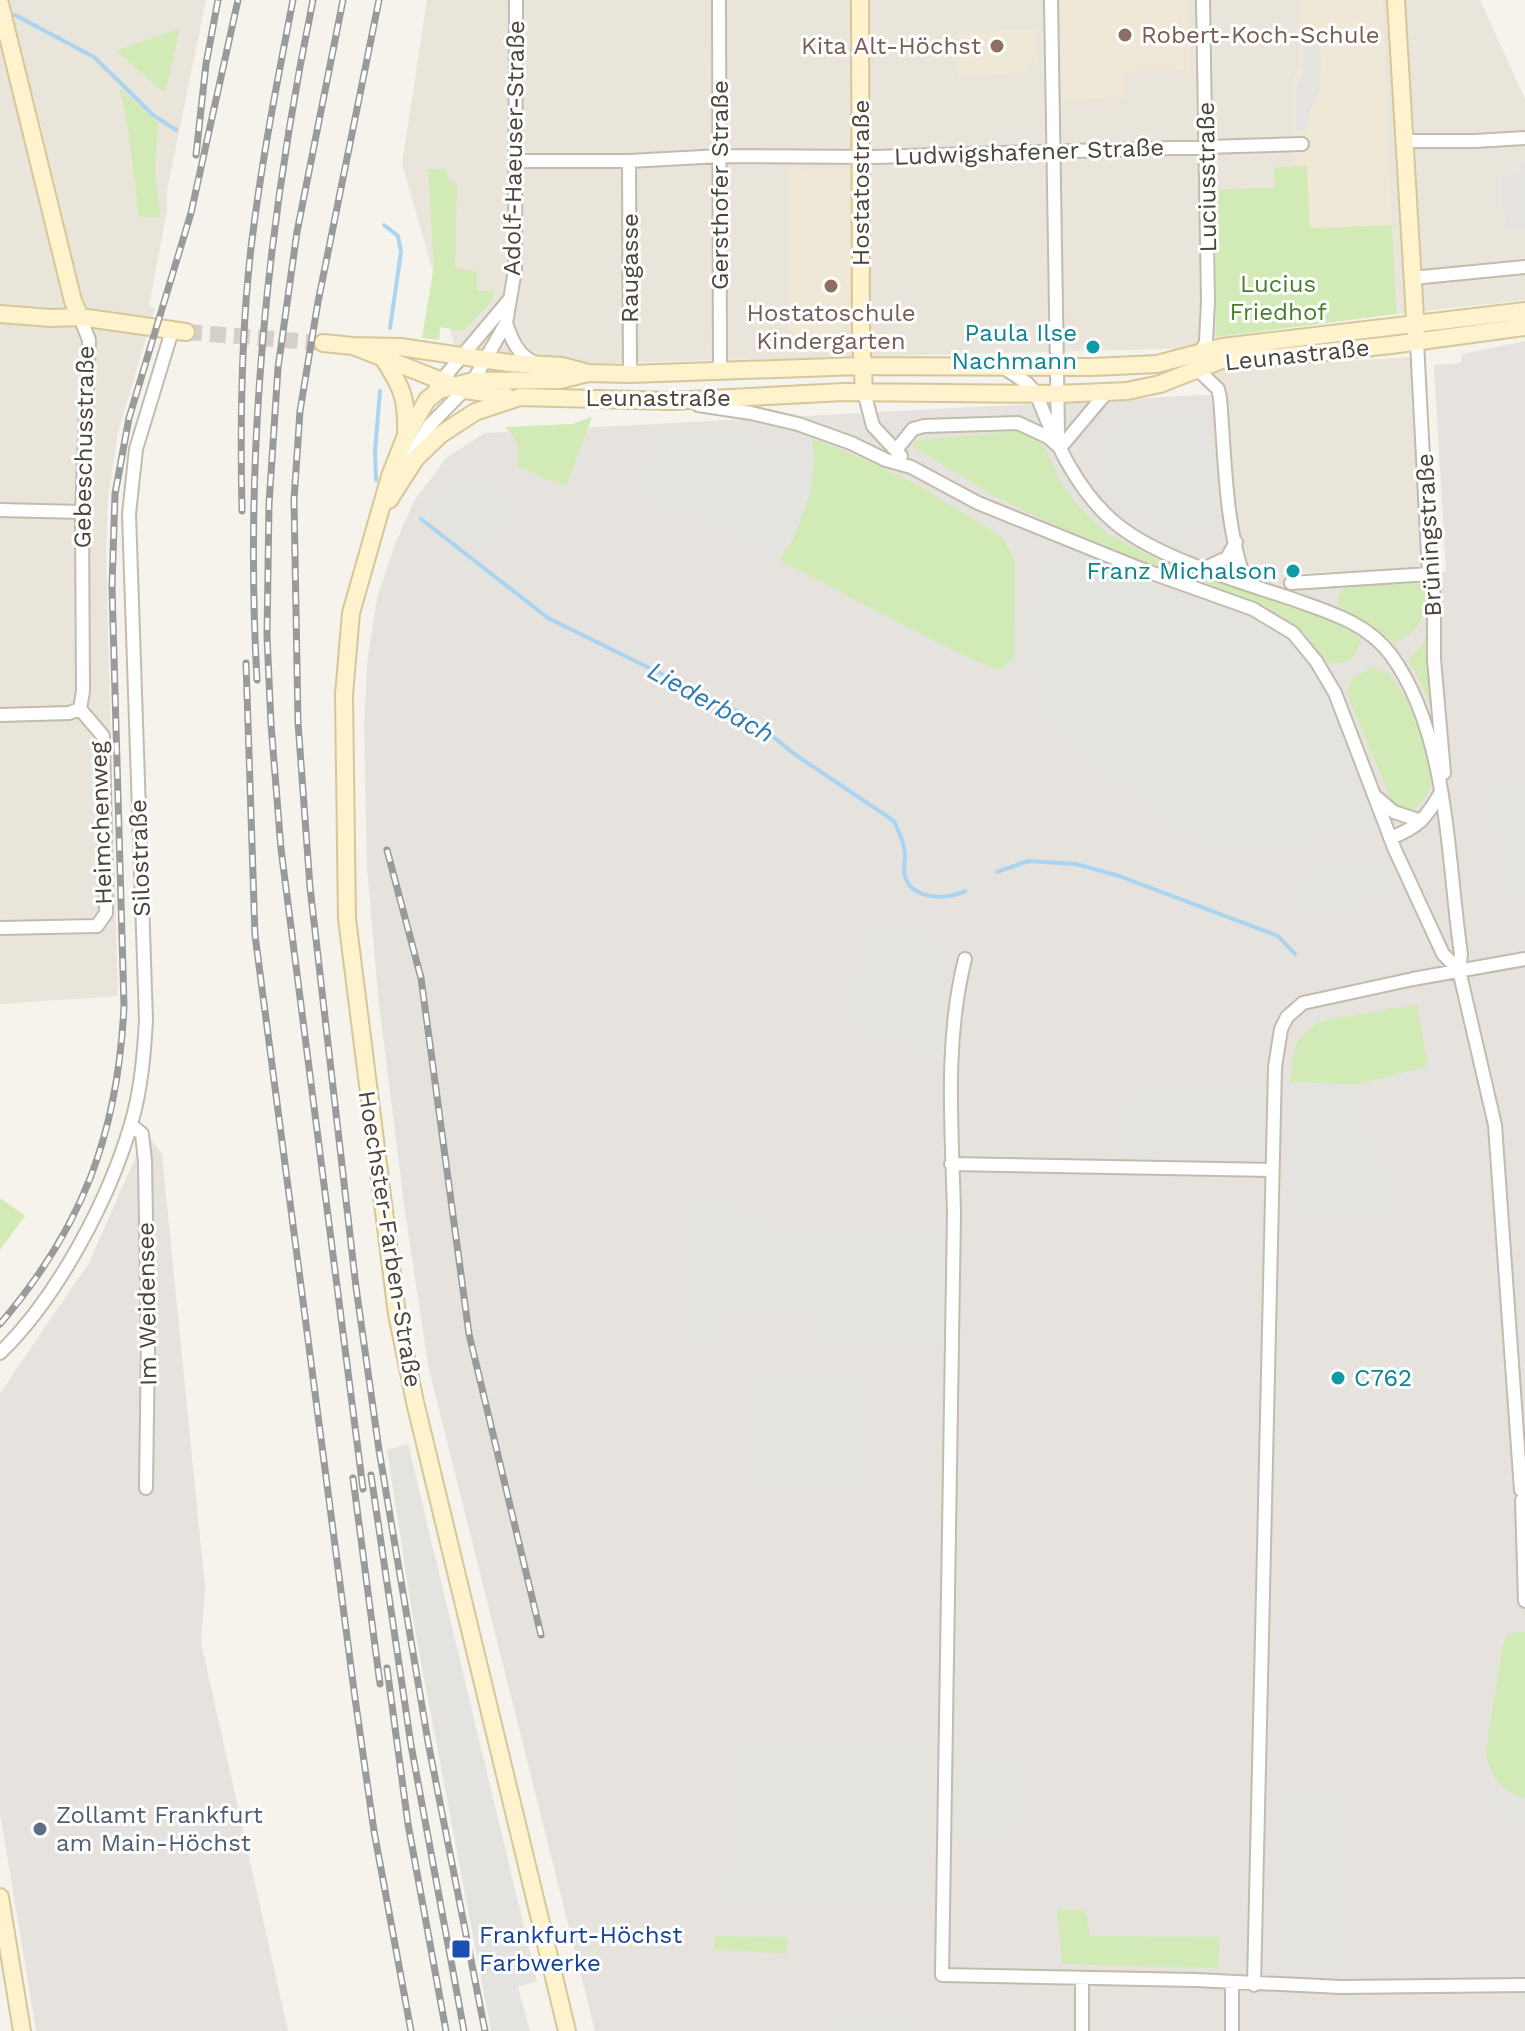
<svg xmlns="http://www.w3.org/2000/svg" width="1525" height="2031" viewBox="0 0 1525 2031" font-family="'Work Sans',sans-serif">
<style>
.residential{fill:#eae5da}
.industrial{fill:#e6e2dd}
.education{fill:#efe8d6}
.green{fill:#d2eab5}
.parking{fill:#e5e3e0}
.lines{fill:none;stroke-linecap:round;stroke-linejoin:round}
.stream{stroke:#a9d4f2;stroke-width:4}
.secondary-tunnel{stroke:#d4d0c8;stroke-width:16;stroke-dasharray:16 8;stroke-linecap:butt}
.street-casing{stroke:#c2bbae;stroke-width:16}
.secondary-casing{stroke:#d6c79b;stroke-width:20}
.street{stroke:#fff;stroke-width:12}
.secondary{stroke:#fff3cd;stroke-width:16}
.rail-casing{stroke:#9a9a9a;stroke-width:7}
.rail{stroke:#fff;stroke-width:4;stroke-dasharray:12;stroke-linecap:butt}
.education-dot{fill:#8d6e63;stroke:#fff;stroke-width:3}
.culture-dot{fill:#0f9aa8;stroke:#fff;stroke-width:3}
.service-dot{fill:#5c6f8a;stroke:#fff;stroke-width:3}
.transit-dot{fill:#1a4fb4;stroke:#fff;stroke-width:3}
.labels{text-anchor:middle;stroke-width:6;stroke-linejoin:round;paint-order:stroke}
.education-label{font-size:24px;fill:#785e54;stroke:#fff;text-anchor:start}
.street-label{font-size:24px;fill:#4b4439;stroke:#fff}
.park-label{font-size:24px;fill:#4a7f2a;stroke:#fff}
.culture-label{font-size:24px;fill:#0d838f;stroke:#fff;text-anchor:end}
.service-label{font-size:24px;fill:#4e5e75;stroke:#fff;text-anchor:start}
.transit-label{font-size:24px;fill:#164399;stroke:#fff;text-anchor:start}
.water-label{font-size:26px;font-style:italic;fill:#2e7ab2;stroke:#fff}
</style>
<rect width="100%" height="100%" fill="#f6f3ec"/>
<!-- residential -->
<path class="residential" d="M0,0H206L167,191V211L149,306L155,308L118,432L108,498L106,554L118,996L0,1004Z
M427,0H1480L1525,99V300L1397,314L1392,225L1275,167V187L1216,191V337L1198,348L494,366L454,344L402,164Z
M1414,357L1426,569L1231,575L1213,369Z"/>
<!-- industrial -->
<path class="industrial" d="M1525,341V2031H595L429,1370L405,1212L378,995L367,867L364,724L367,663L377,598L395,544L414,501L447,457L485,433L1219,394L1231,575L1446,572L1434,365L1461,363L1462,354Z
M146,1133L162,1154L205,1588L201,1642L288,2031H36L0,1813V1393L89,1263Z"/>
<!-- education -->
<path class="education" d="M1061,0H1188L1191,69L1124,71V98L1062,100Z
M1299,0H1383L1392,225L1310,229L1307,166H1293L1292,83L1300,65Z
M1037,29L1038,62H1027V74L958,76L957,30Z
M851,168L853,323L845,324V349L788,350V169Z"/>
<!-- green -->
<path class="green" d="M180,28L165,93L116,51Z
M119,87L158,123L155,169L160,217H139L128,129Z
M1307,166L1310,228L1392,225L1397,314L1216,337V190L1275,187L1274,167Z
M428,169H446L448,180L457,183L455,268L477,271V291H495L492,300L463,331L440,327L439,340L422,338L434,266Z
M592,417L566,486L518,467C519,448 519,440 505,427L572,424Z
M1017,431L1033,436L1045,448L1060,481L1082,510L1108,534L1144,553L1335,622L1361,638C1356,660 1349,662 1328,664L1304,632L1266,606L1097,545L996,497L912,446L917,440Z
M812,438L864,459L918,485L1003,538L1015,562L1014,658L999,671L942,645L779,560C802,526 816,479 812,438Z
M1404,582L1420,584L1426,588C1427,616 1421,630 1395,643L1338,605C1336,575 1383,583 1404,582Z
M1431,626L1434,714L1415,671L1407,661L1420,648Z
M1373,667C1379,669 1386,670 1390,675C1406,691 1431,753 1432,775C1432,789 1425,800 1415,809H1404L1393,804L1347,693L1351,679Z
M1417,1004L1428,1066L1358,1084L1290,1083L1292,1059L1298,1040L1317,1022Z
M0,1198L25,1216L0,1250Z
M1516,1632H1525V1798C1500,1791 1488,1773 1486,1749L1503,1645L1508,1635Z
M1057,1909L1085,1910L1090,1936L1220,1937L1218,1968L1062,1964Z
M715,1936L787,1937V1954L714,1949Z"/>
<!-- parking -->
<path class="parking" d="M1321,40L1320,92L1310,111L1308,130L1296,131V88L1304,73L1303,41Z
M1525,161V229L1508,230L1502,207L1501,177L1519,174L1521,162Z
M1209,408L1220,539L1163,541L1162,528L1142,523L1106,486L1100,465V439L1104,429L1114,418L1124,413Z
M745,432L790,444L812,438L814,462L810,494L794,538L779,560L698,518L630,502L655,435Z
M461,462L497,481L495,487L519,499L488,559L473,552L425,515Z
M1049,547L1066,554L1069,549L1231,608L1277,629L1288,637L1299,648L1325,691L1379,832L1249,855L1213,850L1179,835L1095,769L1067,744L1051,726L1042,712L1032,688L1028,657L1033,552L1045,558Z
M1525,778V893L1505,897L1487,785Z
M1382,854L1393,875L1394,890L1382,905L1318,916L1302,908L1287,871Z
M878,919L945,938L942,1065L905,1064L908,1049L842,1032L867,925Z
M1290,1083L1358,1084L1371,1145L1396,1190L1397,1217L1289,1216Z
M1127,1087L1262,1090L1260,1162L1125,1159Z
M682,1197L718,1198L750,1216L782,1225H939L938,1352L814,1346V1322L714,1320L713,1344L679,1346Z
M752,1364L864,1366L861,1492L749,1489Z
M408,1444L537,1981L518,1987L530,2031H491L415,1631L387,1450Z
M729,1740L926,1744L922,1911L726,1907Z
M957,1751L1018,1752L1017,1837H956Z
M1271,1785L1345,1788L1338,1969L1289,1968L1276,1965L1265,1946Z
M1490,1786L1506,1801L1525,1807V1824L1515,1823L1492,1811L1476,1796Z
M837,2018L922,2019V2031H837Z"/>
<g class="lines">
<!-- stream -->
<path class="stream" d="M15,15L94,57L153,115L176,130
M384,225L398,236L401,252L390,328
M376,480L375,451L380,391
M421,519L548,618L749,717L793,753L894,821C899,832 905,844 905,857C905,863 903,870 905,876C911,899 947,901 965,891
M997,872L1028,861L1076,864L1119,876L1278,936L1295,954"/>
<!-- secondary-tunnel -->
<path class="secondary-tunnel" d="M186,332L323,343"/>
<defs>
<path id="street" d="M719,0L720,371
M1051,0L1058,433
M1405,141H1475L1525,138
M517,161H629L721,156L874,157L1302,144
M629,161L630,374
M1412,278L1525,267
M80,317L89,340L82,512L83,691L80,709
M506,323C512,341 518,355 535,363
M1417,342L1429,574L1434,595V659L1444,773
M1201,352L1206,342L1208,301L1203,0
M1004,368L1027,383L1036,393C1054,440 1078,494 1119,526C1164,561 1243,582 1298,601C1332,613 1368,624 1391,655C1449,735 1447,859 1461,954L1459,970L1495,1125L1521,1490
M1199,371L1218,389L1220,398C1225,456 1225,529 1246,583
M436,387L509,300
M864,392L873,426L901,456
M698,405L751,413L798,424L851,443L886,460L911,467L978,503L1141,569L1253,609L1293,633L1316,661L1335,693L1395,850L1443,954L1459,970
M1060,448L1107,392
M896,450L913,429L924,426L1018,423L1048,437L1058,446
M407,461L429,426L473,381L506,323L515,270L516,0
M0,510L82,512
M1205,568L1227,558L1236,542
M1291,583L1429,574
M0,715L69,713L80,709
M1376,797L1394,812L1421,821
M1390,838C1418,828 1427,817 1441,792
M0,928L97,926L106,913L103,736L80,709
M965,959C944,1042 952,1128 954,1213L942,1975L1195,1980L1341,1987L1525,1985
M131,1125L142,1134L145,1161L148,1342L146,1488
M951,1164L1272,1170
M0,1353C57,1298 109,1200 131,1124C141,1091 144,1055 146,1020L129,514L136,449L172,331
M1522,1500L1525,1601
M1254,1985L1275,1067L1281,1029L1287,1017L1303,1003L1413,979L1525,959
M1082,2031V1978
M1232,2031V1984"/>
<path id="secondary" d="M860,0L861,335L864,392
M1396,0L1416,334
M0,4L73,301L80,317
M0,314L51,318L80,317L186,332
M323,343L353,346L465,390L506,396
M353,346L400,347L509,363L562,366L588,373L630,374L861,366L1093,367L1157,364L1222,347L1525,311
M383,358C401,386 407,397 406,431
M389,500L416,458L440,435L475,412L520,397L671,401L844,392L1057,394L1127,391L1160,384L1224,359L1279,357L1391,345L1525,327
M0,1897L22,2031
M567,2031L415,1402L397,1314L347,919L344,695L351,613L390,476L405,438L427,400L439,390L473,381L560,380L588,373"/>
</defs>
<!-- street casing -->
<use href="#street" class="street-casing"/>
<!-- secondary casing -->
<use href="#secondary" class="secondary-casing"/>
<!-- street -->
<use href="#street" class="street"/>
<!-- secondary -->
<use href="#secondary" class="secondary"/>
<defs>
<path id="rail" d="M343,0L297,232L278,368L269,504L267,636L271,724L281,849L363,1489
M379,0L318,302L300,411L294,500L298,722L310,887L356,1287L379,1450L428,1742L485,2031
M196,155L206,64L218,0
M242,511C240,423 241,335 251,248C261,164 277,82 293,0
M246,663L255,935L355,1698L374,1831L411,2031
M257,680C244,451 267,224 313,0
M387,850L421,978L469,1334L541,1635
M0,1324C83,1227 118,1133 124,1006L112,587L115,494L129,418L191,213L238,0
M371,1475L411,1745L464,2031
M353,1478L380,1684
M387,1668L408,1824L446,2031"/>
</defs>
<!-- rail casing -->
<use href="#rail" class="rail-casing"/>
<!-- rail -->
<use href="#rail" class="rail"/>
</g>
<!-- markers -->
<g class="education-dot">
<circle cx="1125" cy="35" r="8"/>
<circle cx="997" cy="46" r="8"/>
<circle cx="831" cy="286" r="8"/>
</g>
<g class="culture-dot">
<circle cx="1093" cy="347" r="8"/>
<circle cx="1293" cy="571" r="8"/>
<circle cx="1338" cy="1378" r="8"/>
</g>
<circle class="service-dot" cx="40" cy="1829" r="8"/>
<rect class="transit-dot" x="451" y="1939" width="20" height="20" rx="4"/>
<g class="labels">
<!-- education labels -->
<g class="education-label">
<text x="1141" y="43">Robert-Koch-Schule</text>
<text x="981" y="54" text-anchor="end">Kita Alt-Höchst</text>
<text x="831" y="321" text-anchor="middle">Hostatoschule<tspan x="831" dy="28">Kindergarten</tspan></text>
</g>
<!-- street labels -->
<g class="street-label">
<text transform="translate(514 148) rotate(-89)" y="8">Adolf-Haeuser-Straße</text>
<text transform="translate(1029 152) rotate(-2)" y="8">Ludwigshafener Straße</text>
<text transform="translate(1207 177) rotate(-91)" y="8">Luciusstraße</text>
<text transform="translate(861 183) rotate(-90)" y="8">Hostatostraße</text>
<text transform="translate(720 185) rotate(-90)" y="8">Gersthofer Straße</text>
<text transform="translate(630 268) rotate(-90)" y="8">Raugasse</text>
<text transform="translate(1297 355) rotate(-6)" y="8">Leunastraße</text>
<text x="658" y="406">Leunastraße</text>
<text transform="translate(84 447) rotate(-89)" y="8">Gebeschusstraße</text>
<text transform="translate(1429 535) rotate(-93)" y="8">Brüningstraße</text>
<text transform="translate(101 823) rotate(-92)" y="8">Heimchenweg</text>
<text transform="translate(140 858) rotate(-92)" y="8">Silostraße</text>
<text transform="translate(390 1239) rotate(81)" y="8">Hoechster-Farben-Straße</text>
<text transform="translate(147 1304) rotate(-91)" y="8">Im Weidensee</text>
</g>
<!-- park labels -->
<g class="park-label">
<text x="1278" y="292">Lucius<tspan x="1278" dy="28">Friedhof</tspan></text>
</g>
<!-- culture labels -->
<g class="culture-label">
<text x="1077" y="341">Paula Ilse<tspan x="1077" dy="28">Nachmann</tspan></text>
<text x="1277" y="579">Franz Michalson</text>
<text x="1354" y="1386" text-anchor="start">C762</text>
</g>
<!-- service labels -->
<g class="service-label">
<text x="56" y="1823">Zollamt Frankfurt<tspan x="56" dy="28">am Main-Höchst</tspan></text>
</g>
<!-- transit labels -->
<g class="transit-label">
<text x="479" y="1943">Frankfurt-Höchst<tspan x="479" dy="28">Farbwerke</tspan></text>
</g>
<!-- water labels -->
<g class="water-label">
<text transform="translate(711 702) rotate(29)" y="9">Liederbach</text>
</g>
</g>
</svg>
